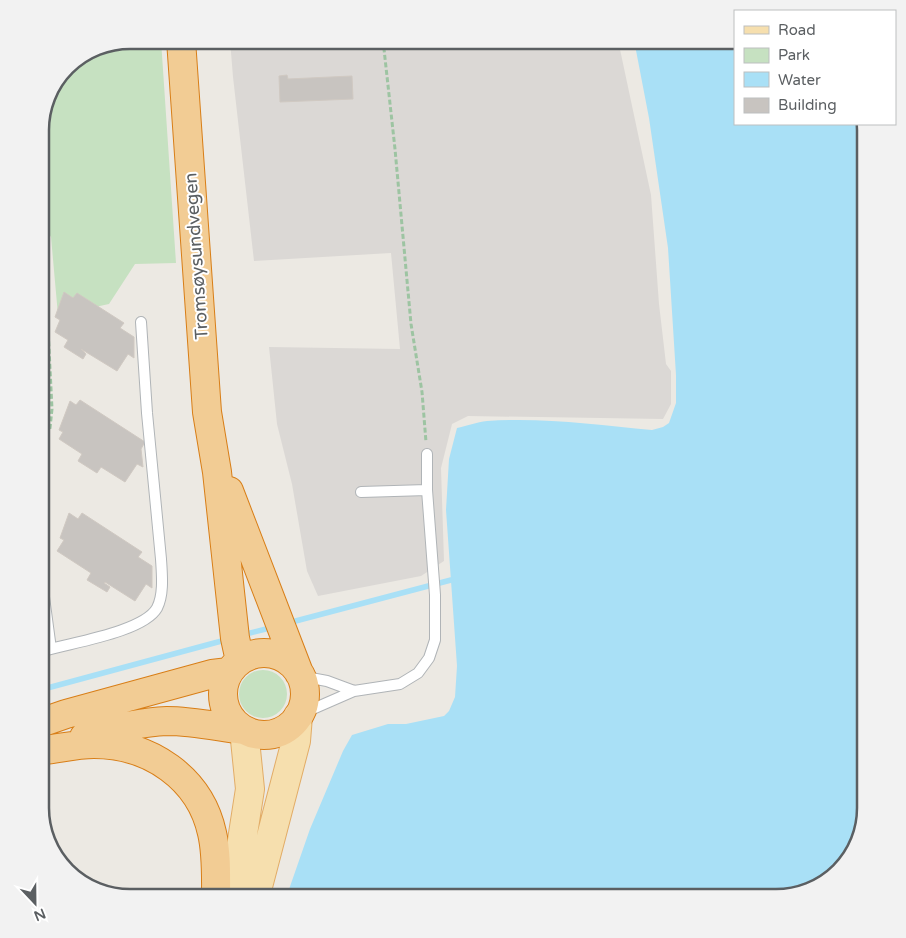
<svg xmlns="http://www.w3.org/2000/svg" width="906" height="938" viewBox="0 0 906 938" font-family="'Varela Round',sans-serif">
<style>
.industrial{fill:#dbd8d5}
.green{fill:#c6e1c1}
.water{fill:#a9e0f6}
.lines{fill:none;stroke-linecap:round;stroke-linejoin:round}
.stream{stroke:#a9e0f6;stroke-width:5.5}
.building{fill:#c8c4c0;stroke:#d0c9c2}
.lane-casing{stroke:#b0b4b7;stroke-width:12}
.primary-casing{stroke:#e2ac66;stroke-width:30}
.highway-casing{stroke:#d87e17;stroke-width:30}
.path{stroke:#9dc4a2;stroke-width:3;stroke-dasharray:5 2.5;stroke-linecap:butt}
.lane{stroke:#fff;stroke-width:10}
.primary{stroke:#f6dfae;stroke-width:28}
.highway{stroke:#f2cc94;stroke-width:28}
.labels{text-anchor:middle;stroke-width:4;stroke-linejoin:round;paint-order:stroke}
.street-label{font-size:18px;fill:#5b5f62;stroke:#fff}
.rim{fill:none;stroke:#5b5f62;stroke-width:2.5}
</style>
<rect width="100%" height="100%" fill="#ece9e3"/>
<!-- industrial -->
<path class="industrial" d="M230,40H618L651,195L659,304L666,364L671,371V404L663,419L468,416L452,424L441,468L444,561L421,576L318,596L307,571L292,484L277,424L269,347L400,349L391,253L254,261L233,77Z"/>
<!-- green -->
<path class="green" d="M130,40H161L176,263L135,264L109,304L58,315L51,237L40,221V123L49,90L70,62Z
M239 694a24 24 0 1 1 48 0a24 24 0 1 1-48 0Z"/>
<!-- water -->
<path class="water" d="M634,40H735V124H864L866,129V808L857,848L835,876L777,898H286L310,829L343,751L352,735L388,724H406L444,716L449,711L455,697L457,666L446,510L449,459L457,428C466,426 477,422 487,421C542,417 598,425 652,430L663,427L669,423L676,403V375L668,248L649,118Z"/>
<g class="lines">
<!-- stream -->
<path class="stream" d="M288,623L451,580
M242,635L274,627
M40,690L229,639"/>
</g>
<!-- building -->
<path class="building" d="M287,75L288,79L352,76L353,99L280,102L279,76Z
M64,292L73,298L77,293L124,323L120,328L134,337V358L128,354L117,371L81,349L86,354L83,359L64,347L68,340L55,332L60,320L55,317Z
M80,400L145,442L141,449L143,467L137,464L125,482L101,467L97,473L78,461L82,454L59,439L63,432L59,430L70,401L76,405Z
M69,513L78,519L82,513L142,552L138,557L152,566V588L146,584L135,601L105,582L104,583L110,587L107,592L87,580L91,573L57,551L64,540L60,538Z"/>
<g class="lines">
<defs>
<path id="lane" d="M361,492L427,490
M51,649C76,642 144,631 157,608C164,594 162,575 161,559L147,413L141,322
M40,652L51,649L44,597
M300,676L327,681L354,691
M299,715L354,691L400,684L418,673L429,658L435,640V595L427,490V454"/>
<path id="primary" d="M233,898L250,789L244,730
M255,898L296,741L298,716"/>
<path id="highway" d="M181,40L207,412L217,472L235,638L240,661
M229,491L299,673
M223 694a41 41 0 1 1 82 0a41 41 0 1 1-82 0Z
M40,723L66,714L212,674L229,672
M84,737C111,729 139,722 167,721C193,721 219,727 244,730
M45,750C61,748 78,744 94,744C150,744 200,778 212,833C217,854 216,877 216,898"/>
</defs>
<!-- lane casing -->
<use href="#lane" class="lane-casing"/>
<!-- primary casing -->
<use href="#primary" class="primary-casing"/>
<!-- highway casing -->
<use href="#highway" class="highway-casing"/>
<!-- path -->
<path class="path" d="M383,40L395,149L411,324L422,392L426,442
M40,449L50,428L52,409L45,269L40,245"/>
<!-- lane -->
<use href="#lane" class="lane"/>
<!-- primary -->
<use href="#primary" class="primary"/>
<!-- highway -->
<use href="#highway" class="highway"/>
</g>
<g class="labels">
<!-- street labels -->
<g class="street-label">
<text transform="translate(196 256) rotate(-94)" y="6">Tromsøysundvegen</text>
</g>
</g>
<!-- crop -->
<path d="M0 0H906V938H0ZM130 49H776A81 81 0 0 1 857 130V808A81 81 0 0 1 776 889H130A81 81 0 0 1 49 808V130A81 81 0 0 1 130 49Z" fill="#f2f2f2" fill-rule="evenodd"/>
<path class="rim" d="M130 49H776A81 81 0 0 1 857 130V808A81 81 0 0 1 776 889H130A81 81 0 0 1 49 808V130A81 81 0 0 1 130 49Z"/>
<!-- legend -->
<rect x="734" y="10" width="162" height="115" fill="#ffffff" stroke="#bdbfc0"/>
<rect x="744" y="26" width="25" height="8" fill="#f6dfae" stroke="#bdbfc0"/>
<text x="778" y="35" font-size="15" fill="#5b5f62">Road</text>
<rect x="744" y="48" width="25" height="15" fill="#c6e1c1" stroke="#bdbfc0"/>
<text x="778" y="60" font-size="15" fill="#5b5f62">Park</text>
<rect x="744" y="72" width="25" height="15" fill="#a9e0f6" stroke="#bdbfc0"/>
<text x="778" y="85" font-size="15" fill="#5b5f62">Water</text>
<rect x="744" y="98" width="25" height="15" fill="#c8c4c0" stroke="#bdbfc0"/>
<text x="778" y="110" font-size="15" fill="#5b5f62">Building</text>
<!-- north arrow -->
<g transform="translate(35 903) rotate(158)" stroke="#ffffff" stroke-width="4" paint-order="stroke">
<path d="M0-4L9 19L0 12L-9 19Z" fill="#5b5f62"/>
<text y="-8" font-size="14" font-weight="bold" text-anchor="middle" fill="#5b5f62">N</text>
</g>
</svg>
